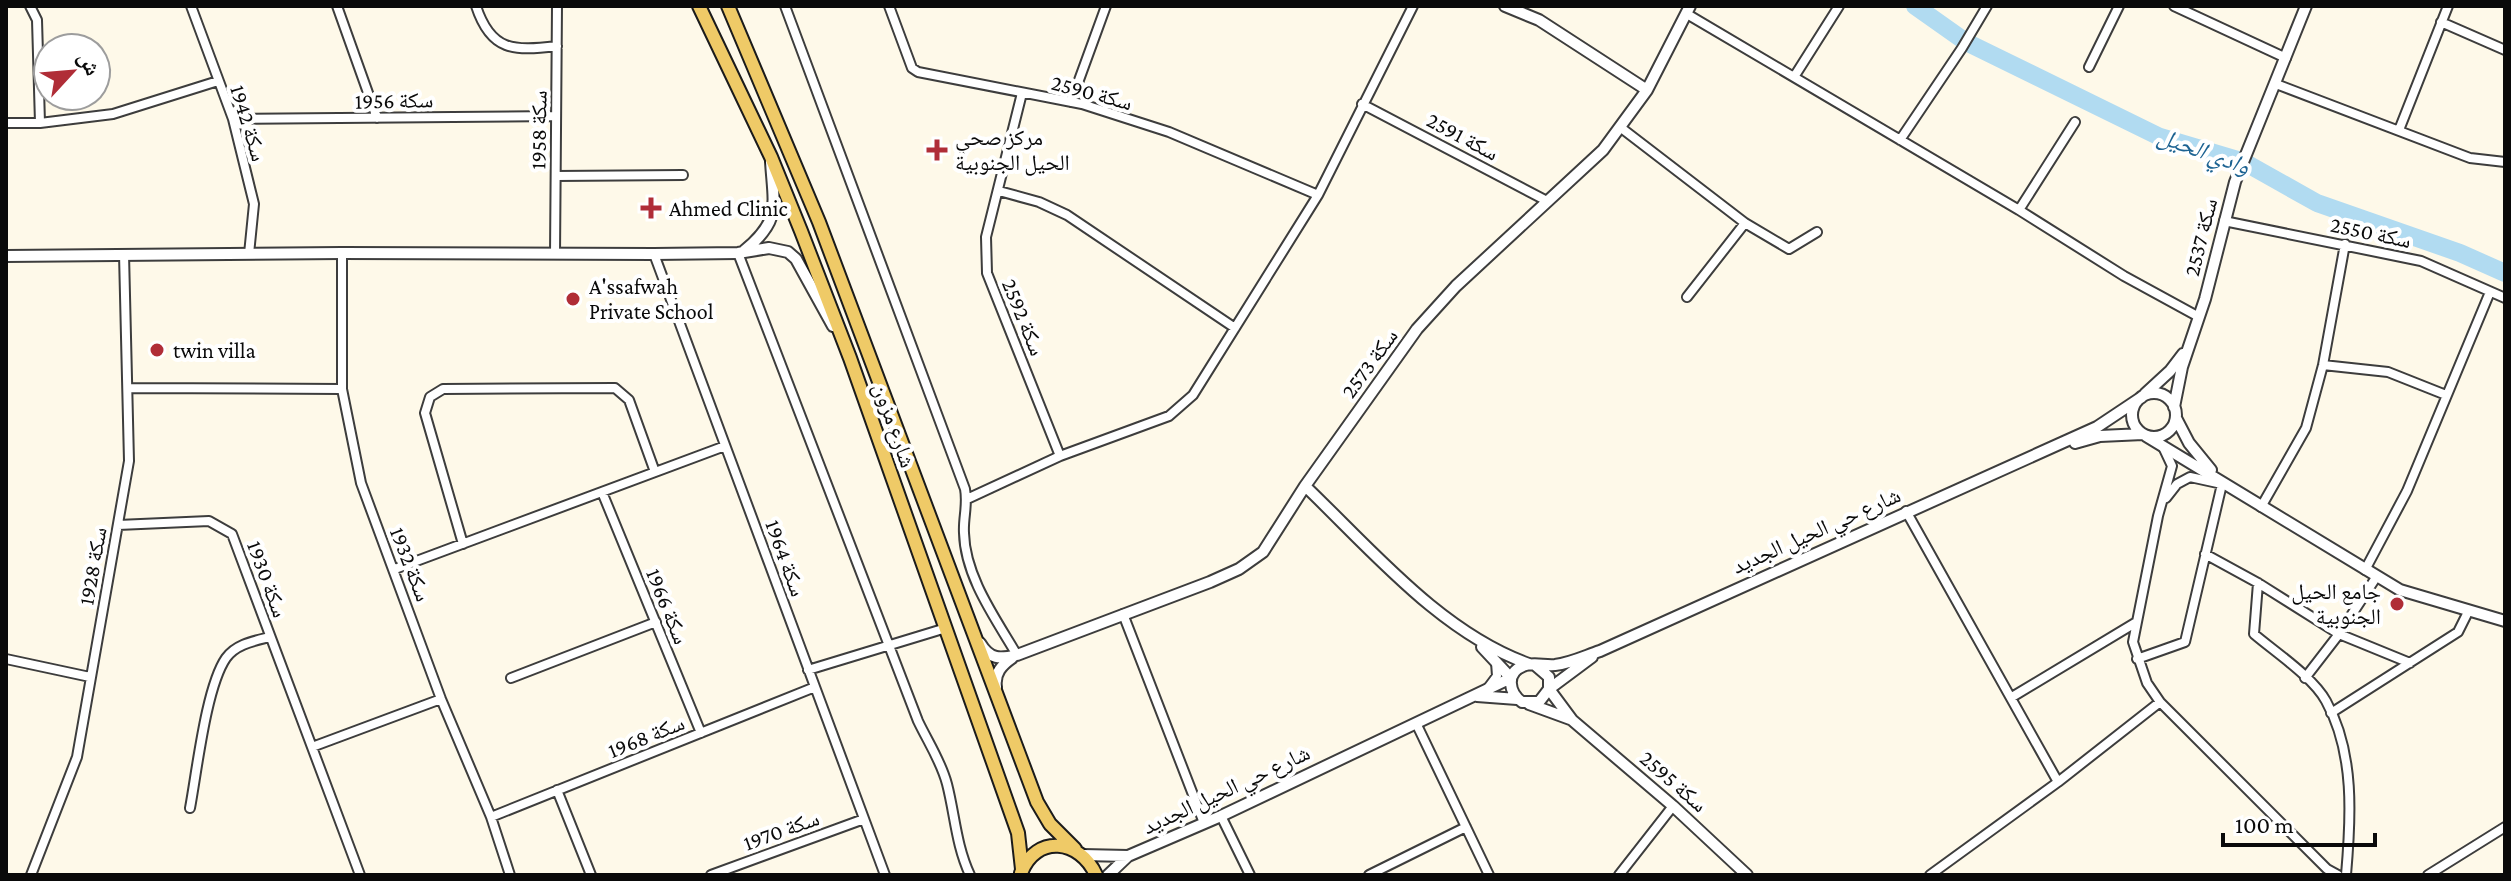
<svg xmlns="http://www.w3.org/2000/svg" width="2511" height="881" viewBox="0 0 2511 881" font-family="'Crimson Pro','Noto Naskh Arabic',serif">
<style>
.lines{fill:none;stroke-linecap:round;stroke-linejoin:round}
.river{stroke:#b1dbf1;stroke-width:18}
.minor-casing{stroke:#3d3d3d;stroke-width:12}
.tertiary-casing{stroke:#3d3d3d;stroke-width:14}
.primary-casing{stroke:#1b1b1b;stroke-width:16}
.minor{stroke:#fff;stroke-width:8}
.tertiary{stroke:#fff;stroke-width:10}
.primary{stroke:#efca67;stroke-width:12}
.poi-dot{fill:#b02d37;stroke:#fff;stroke-width:3}
.labels{text-anchor:middle;stroke-width:8;stroke-linejoin:round;paint-order:stroke}
.street-label{font-size:22px;fill:#0a0a0a;stroke:#fff}
.poi-label{font-size:22px;fill:#0a0a0a;stroke:#fff;text-anchor:start}
.water-label{font-size:24px;font-style:italic;fill:#1d6392;stroke:#fff}
</style>
<rect width="100%" height="100%" fill="#fef9e9"/>
<g class="lines">
<!-- river -->
<path class="river" d="M1915,6L1966,42L2160,137L2244,162L2317,203L2460,253L2505,273"/>
<defs>
<path id="minor" d="M30,6L37,20L40,123
M191,6L233,119L254,204L249,254
M337,6L377,118
M476,6C491,52 514,51 557,46
M785,6L965,489C968,505 963,518 964,533C965,577 996,619 1017,655
M889,6L912,68L918,72L1082,104L1169,132L1318,195
M2174,6L2286,58
M1687,14L2019,210L2124,276L2199,317
M2441,22L2505,50
M2089,67L2119,6
M1794,77L1839,6
M2276,84L2470,158L2505,162
M1022,93L986,237L987,273L1060,456
M1071,102L1106,6
M1362,104L1547,201
M233,119L556,116
M6,123H40L113,114L218,81
M1620,127L1745,223L1789,249L1817,232
M2399,130L2448,6
M1900,140L1962,48L1987,6
M556,176L683,175
M999,191L1039,202L1067,215L1235,328
M2019,210L2075,122
M2224,221L2421,261L2505,298
M342,253V389L361,483L441,699L491,817L510,875
M738,253L918,721C928,742 941,761 947,784C955,815 956,845 970,875
M555,254L557,6
M654,254L885,875
M1687,297L1745,223
M2323,365L2388,372L2446,395
M129,388L342,389
M2164,449L2172,466L2158,516L2133,642L2147,683L2160,702L2327,869L2338,875
M602,492L701,733
M967,499L1060,456L1169,416L1193,395L1318,195L1413,6
M2261,507L2306,428L2323,365L2345,244
M1906,511L2058,782
M118,525L209,521L232,534L360,875
M463,544L425,413L430,397L443,389L615,388L629,400L655,472
M2205,554L2258,583L2339,634L2410,663
M395,569L725,446
M2365,570L2407,491L2490,292
M2258,583L2254,634C2275,652 2313,677 2326,701C2355,753 2351,818 2346,875
M1123,614L1204,823
M6,659L90,677
M2137,659L2185,642L2222,484L2190,477L2177,484L2166,498
M808,670L946,628
M511,678L656,622
M2305,678L2339,634L2377,576
M1488,688L1497,676L1496,662
M2012,697L2135,623
M2331,713L2458,632L2469,610
M1416,723L1489,875
M312,747L441,699
M557,790L591,875
M190,808C197,771 206,687 226,658C236,644 254,641 270,637
M1221,816L1250,875
M491,817L815,687
M31,875L77,757L129,461L124,254
M711,875L864,819
M1369,875L1466,827
M1619,875L1673,806
M1930,875L2058,782L2160,702
M2428,875L2505,827"/>
<path id="tertiary" d="M1505,6L1539,20L1647,90
M744,251C781,221 774,206 771,162
M6,256L342,253L654,254L738,253L769,248L788,252L796,259L833,326
M2132 415a22 22 0 1 1 44 0a22 22 0 1 1-44 0Z
M2145,394L2170,371L2183,354
M2174,407L2182,367L2205,299L2235,182L2306,6
M2176,418L2189,443L2211,470
M2146,436L2400,590L2505,621
M2075,443L2100,436L2143,434
M1305,486C1371,549 1441,633 1529,664
M980,643C990,660 1000,659 1017,655L1210,582L1239,569L1263,552L1305,486L1417,329L1456,286L1603,150L1647,90L1690,6
M1482,647L1511,678
M1535,665L1549,677V689L1539,702H1522C1509,693 1505,673 1523,666C1532,662 1545,666 1555,665C1571,663 1585,656 1600,651L2097,427L2142,397
M996,687C994,673 1002,665 1012,658
M1549,689L1572,720L1673,806L1747,875
M1549,689L1592,657
M1477,696L1517,699
M1529,704L1570,719
M1083,855L1128,856
M1108,875L1128,856L1221,816L1511,678"/>
<path id="primary" d="M699,6L771,157L801,231L850,358L1018,833L1022,869
M728,6L819,222L1037,802L1050,824L1075,849
M1021,873C1036,834 1080,839 1096,875"/>
</defs>
<!-- minor casing -->
<use href="#minor" class="minor-casing"/>
<!-- tertiary casing -->
<use href="#tertiary" class="tertiary-casing"/>
<!-- primary casing -->
<use href="#primary" class="primary-casing"/>
<!-- minor -->
<use href="#minor" class="minor"/>
<!-- tertiary -->
<use href="#tertiary" class="tertiary"/>
<!-- primary -->
<use href="#primary" class="primary"/>
</g>
<!-- markers -->
<g class="poi-dot">
<path d="M933 138h8v8h8v8h-8v8h-8v-8h-8v-8h8z"/>
<path d="M647 196h8v8h8v8h-8v8h-8v-8h-8v-8h8z"/>
<circle cx="573" cy="299" r="8"/>
<circle cx="157" cy="350" r="8"/>
<circle cx="2397" cy="604" r="8"/>
</g>
<g class="labels">
<!-- street labels -->
<g class="street-label">
<text transform="translate(1092 92) rotate(15)" y="8">سكة 2590</text>
<text transform="translate(394 100) rotate(-1)" y="8">سكة 1956</text>
<text transform="translate(249 123) rotate(73)" y="8">سكة 1942</text>
<text transform="translate(538 130) rotate(-89)" y="8">سكة 1958</text>
<text transform="translate(1463 136) rotate(28)" y="8">سكة 2591</text>
<text transform="translate(2371 232) rotate(12)" y="8">سكة 2550</text>
<text transform="translate(2200 237) rotate(-76)" y="8">سكة 2537</text>
<text transform="translate(1024 317) rotate(68)" y="8">سكة 2592</text>
<text transform="translate(1369 363) rotate(-54)" y="8">سكة 2573</text>
<text transform="translate(895 425) rotate(71)" y="8">شارع مزون</text>
<text transform="translate(1816 530) rotate(-24)" y="8">شارع حي الحيل الجديد</text>
<text transform="translate(786 558) rotate(70)" y="8">سكة 1964</text>
<text transform="translate(411 564) rotate(69)" y="8">سكة 1932</text>
<text transform="translate(92 566) rotate(-80)" y="8">سكة 1928</text>
<text transform="translate(268 579) rotate(70)" y="8">سكة 1930</text>
<text transform="translate(668 606) rotate(68)" y="8">سكة 1966</text>
<text transform="translate(646 736) rotate(-22)" y="8">سكة 1968</text>
<text transform="translate(1674 781) rotate(41)" y="8">سكة 2595</text>
<text transform="translate(1226 789) rotate(-25)" y="8">شارع حي الحيل الجديد</text>
<text transform="translate(781 830) rotate(-20)" y="8">سكة 1970</text>
</g>
<!-- poi labels -->
<g class="poi-label">
<text x="955" y="145">مركز صحي<tspan x="955" dy="25">الحيل الجنوبية</tspan></text>
<text x="669" y="216">Ahmed Clinic</text>
<text x="589" y="294">A'ssafwah<tspan x="589" dy="25">Private School</tspan></text>
<text x="173" y="358">twin villa</text>
<text x="2381" y="599" text-anchor="end">جامع الحيل<tspan x="2381" dy="25">الجنوبية</tspan></text>
</g>
<!-- water labels -->
<g class="water-label">
<text transform="translate(2204 151) rotate(20)" y="8">وادي الحيل</text>
</g>
</g>
<!-- border -->
<rect width="2511" height="881" fill="none" stroke="#0a0a0a" stroke-width="16"/>
<!-- north arrow -->
<g transform="translate(72 72) rotate(64)"><circle r="38" fill="#ffffff" stroke="#9d9d9d" stroke-width="2"/>
<path d="M0-6L14 30L0 20L-14 30Z" fill="#b02d37"/>
<text y="-12" font-size="22" font-weight="bold" text-anchor="middle" fill="#0a0a0a">ش</text>
</g>
<!-- scale -->
<path d="M2223 833v12h152v-12" fill="none" stroke="#0a0a0a" stroke-width="4"/>
<text x="2235" y="833" font-size="24" fill="#0a0a0a" stroke="#ffffff" stroke-width="6" paint-order="stroke">100 m</text>
</svg>
